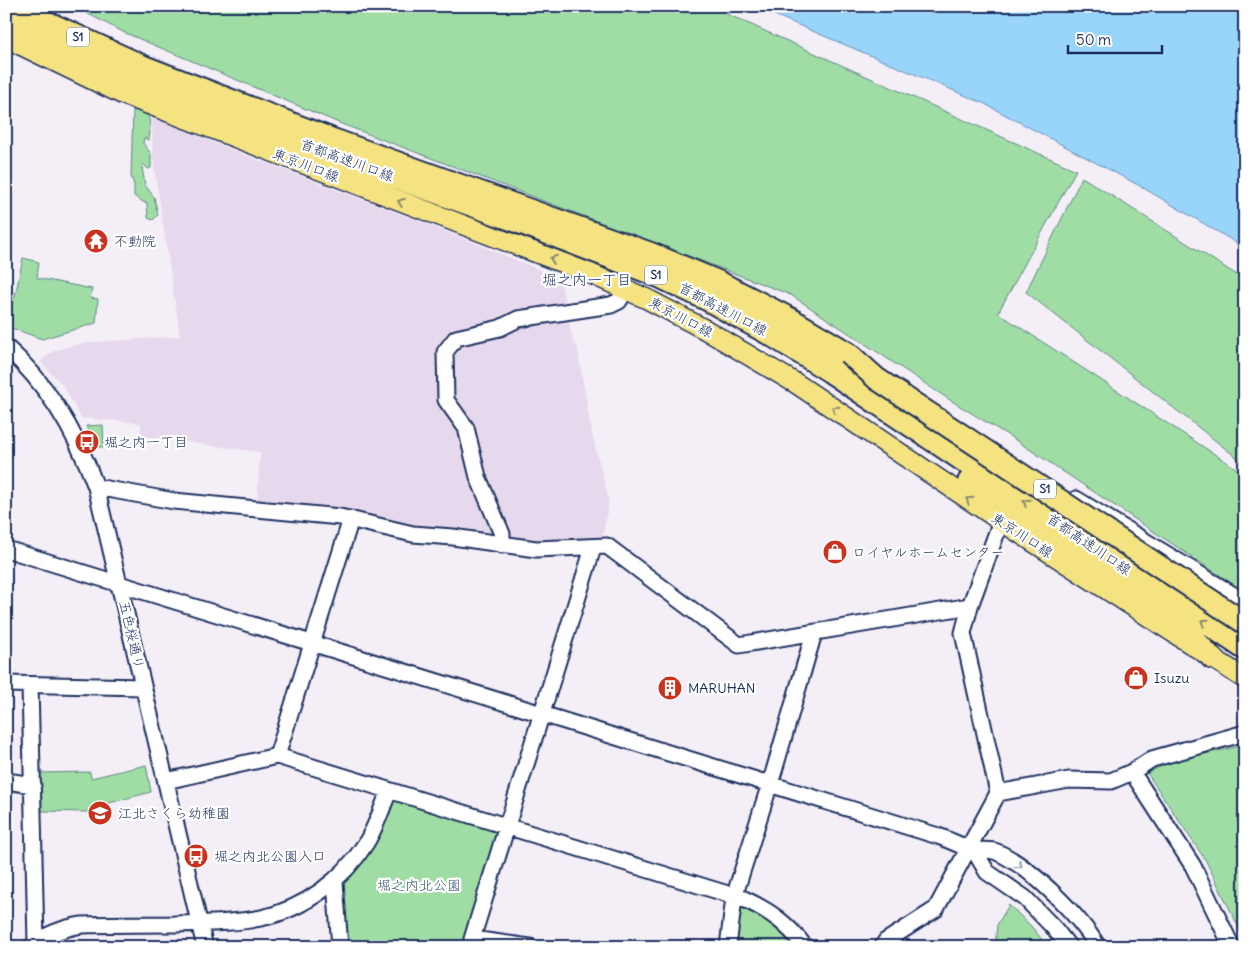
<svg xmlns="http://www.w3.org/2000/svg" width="1251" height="953" viewBox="0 0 1251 953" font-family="Delius,'Klee One',sans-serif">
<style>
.built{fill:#e7d9ed}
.green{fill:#9fdda5;stroke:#5d8682}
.water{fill:#99d5fa;stroke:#6793bc}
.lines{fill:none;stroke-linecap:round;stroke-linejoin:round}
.minor-casing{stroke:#1b2f5e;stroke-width:19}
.major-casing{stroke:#1b2f5e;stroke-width:22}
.highway-casing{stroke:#1b2f5e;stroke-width:25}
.minor{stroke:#fff;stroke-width:15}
.major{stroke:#f5e382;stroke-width:19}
.highway{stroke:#f5e382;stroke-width:21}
.highway-bridge-casing{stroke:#1b2f5e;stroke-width:25;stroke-linecap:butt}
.highway-bridge{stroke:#f5e382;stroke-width:21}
.oneway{stroke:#888970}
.oneway2{stroke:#8d97ae}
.labels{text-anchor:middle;stroke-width:4.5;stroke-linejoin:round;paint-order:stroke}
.shield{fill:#fff;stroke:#5f6d8e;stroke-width:1}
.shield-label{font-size:12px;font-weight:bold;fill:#1b2f5e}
.street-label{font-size:14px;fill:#1b2f5e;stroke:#fff}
.poi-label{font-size:14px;fill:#1b2f5e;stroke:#fff;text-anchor:start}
.park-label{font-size:14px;fill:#3c5a70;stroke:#fff}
.neighbourhood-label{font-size:15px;fill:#1b2f5e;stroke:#fff}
</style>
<rect width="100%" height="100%" fill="#f4eef7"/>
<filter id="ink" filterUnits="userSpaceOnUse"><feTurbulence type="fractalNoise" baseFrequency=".02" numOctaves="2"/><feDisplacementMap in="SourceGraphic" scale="10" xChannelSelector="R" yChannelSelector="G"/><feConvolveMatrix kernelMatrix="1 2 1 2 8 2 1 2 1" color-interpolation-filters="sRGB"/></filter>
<g filter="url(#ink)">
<!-- built -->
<path class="built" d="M152,117L240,153L443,230L560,278L573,342L577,346L592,434L609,501L602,541L535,544L257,503L260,452L140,436L141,423L81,418L62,384L40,362L52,352L72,345L96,342L180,336L153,160Z"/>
<!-- green -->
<path class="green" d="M73,6H588L603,10L606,6H709L1076,170L998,313L1245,474V592L1014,439L950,400L791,295L339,123L123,32Z
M135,109C139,110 145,111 147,114C151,119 150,134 149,140L144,138L143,143L151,154V168L148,169L143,164L142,167L145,185L154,197L158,215L153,220L148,218L147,203L143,202L134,196V185L131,176L133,110Z
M1082,177L1245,280V464L1026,292Z
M23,258L39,262L37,278L92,289L90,298L98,299L96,323L42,339L6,326V318L16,292Z
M103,425L104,447H97L86,426Z
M1245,745V940L1206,861L1147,773L1173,761Z
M146,765L151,792L94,807L88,812L42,811L41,773L90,772L91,778Z
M396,798L497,830L498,834L466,947H346L341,885L389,804Z
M742,905L770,919L797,947H732L736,908Z
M1009,905L1031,926L1048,947H995L997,925Z"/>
<!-- water -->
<path class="water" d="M753,6H1245V248L1140,186L983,103Z"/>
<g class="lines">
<defs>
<path id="minor" d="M6,347C48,384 77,435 96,487L205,947
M96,487L174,501L340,517L413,534L453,537L536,549L607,546L739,645L970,606
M1076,499L1245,602
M502,545V534L478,477L466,428L446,400L445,352L456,338L500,328L518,319L611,305L619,301L626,289
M6,549L938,836C950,840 962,847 974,850C982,851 990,849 997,852C1031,867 1079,915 1098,947
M6,684L143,687
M30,685L36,943
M277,756L744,899C770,911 788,924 805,947
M1132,772L1193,866L1232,947
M6,781L33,785
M166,781L277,756L351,519
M998,793L963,633L970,606L1001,521
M974,850L987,872L1025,898L1054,928L1069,947
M335,882L340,947
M472,939L530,947
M31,947C46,934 63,928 82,925C113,924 143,924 174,924C202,923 232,924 261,918C304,909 343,880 366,843C376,827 382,808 389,791
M472,947V939L593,548
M728,947L734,897L774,771L814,633
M882,947L886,941L936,909L998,793L1069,780L1111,781L1132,772L1152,759L1245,733"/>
<path id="major" d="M6,38L124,95L589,273L647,299L706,330L797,384L1001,521L1245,679
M725,299L777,324L874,385"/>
<path id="highway" d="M12,6L145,67L334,140L652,254L719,282L789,318L848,353
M6,21L134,80L251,126L513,220L658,276L708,300L771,335L829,371L1245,649
M969,481L1135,597L1176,620L1212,658"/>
</defs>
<!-- minor casing -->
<use href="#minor" class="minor-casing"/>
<!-- major casing -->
<use href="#major" class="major-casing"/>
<!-- highway casing -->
<use href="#highway" class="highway-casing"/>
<!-- minor -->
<use href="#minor" class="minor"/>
<!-- major -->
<use href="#major" class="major"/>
<!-- highway -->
<use href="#highway" class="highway"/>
<defs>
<path id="highway-bridge" d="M848,353L877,379L1245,623"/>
</defs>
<!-- highway-bridge casing -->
<use href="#highway-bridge" class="highway-bridge-casing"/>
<!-- highway-bridge -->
<use href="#highway-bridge" class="highway-bridge"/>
</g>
<!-- one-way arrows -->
<defs><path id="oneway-chevron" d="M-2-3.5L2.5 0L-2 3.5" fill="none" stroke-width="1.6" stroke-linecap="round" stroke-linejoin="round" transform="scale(1.25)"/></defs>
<g class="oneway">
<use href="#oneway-chevron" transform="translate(401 202) rotate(-159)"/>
<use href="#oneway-chevron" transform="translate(553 259) rotate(-159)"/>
<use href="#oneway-chevron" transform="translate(835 409) rotate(-146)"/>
<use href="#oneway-chevron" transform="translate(969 500) rotate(-146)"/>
<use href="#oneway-chevron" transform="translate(1026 502) rotate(-146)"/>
<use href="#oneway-chevron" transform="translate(1204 622) rotate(-146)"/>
</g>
<use class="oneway2" href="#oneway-chevron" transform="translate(1019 865) rotate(34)"/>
</g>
<!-- icons -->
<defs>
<symbol id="temple-disc" viewBox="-11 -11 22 22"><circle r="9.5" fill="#c8321e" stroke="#fff"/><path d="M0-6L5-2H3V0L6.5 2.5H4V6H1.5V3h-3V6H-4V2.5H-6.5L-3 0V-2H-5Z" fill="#fff"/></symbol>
<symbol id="bus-disc" viewBox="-11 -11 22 22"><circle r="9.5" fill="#c8321e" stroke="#fff"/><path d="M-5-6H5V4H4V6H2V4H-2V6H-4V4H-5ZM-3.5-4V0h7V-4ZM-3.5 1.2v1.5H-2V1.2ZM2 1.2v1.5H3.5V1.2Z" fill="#fff"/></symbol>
<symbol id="shop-disc" viewBox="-11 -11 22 22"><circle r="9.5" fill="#c8321e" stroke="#fff"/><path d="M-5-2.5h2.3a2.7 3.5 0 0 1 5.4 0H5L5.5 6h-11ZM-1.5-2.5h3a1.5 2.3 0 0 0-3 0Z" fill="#fff"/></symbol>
<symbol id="building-disc" viewBox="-11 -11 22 22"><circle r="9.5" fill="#c8321e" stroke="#fff"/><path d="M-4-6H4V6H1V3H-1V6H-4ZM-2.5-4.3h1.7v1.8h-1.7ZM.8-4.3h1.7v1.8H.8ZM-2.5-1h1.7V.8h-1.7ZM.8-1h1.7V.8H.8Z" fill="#fff"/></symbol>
<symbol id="school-disc" viewBox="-11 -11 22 22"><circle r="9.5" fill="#c8321e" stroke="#fff"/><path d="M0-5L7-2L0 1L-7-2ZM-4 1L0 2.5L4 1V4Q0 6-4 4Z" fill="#fff"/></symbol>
</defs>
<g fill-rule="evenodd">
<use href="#temple-disc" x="82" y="227" width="28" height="28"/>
<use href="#bus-disc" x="73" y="428" width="28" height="28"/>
<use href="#shop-disc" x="821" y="538" width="28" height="28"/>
<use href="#shop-disc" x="1122" y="664" width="28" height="28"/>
<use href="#building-disc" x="656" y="674" width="28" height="28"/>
<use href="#school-disc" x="86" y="799" width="28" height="28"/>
<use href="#bus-disc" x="182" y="842" width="28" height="28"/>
</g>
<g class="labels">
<!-- shield labels -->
<g class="shield">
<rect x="67" y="27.5" width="22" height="19" rx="4"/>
<rect x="645" y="265.5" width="22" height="19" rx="4"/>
<rect x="1034" y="479.5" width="22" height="19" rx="4"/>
</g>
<g class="shield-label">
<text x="78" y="41">S1</text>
<text x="656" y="279">S1</text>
<text x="1045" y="493">S1</text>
</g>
<!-- street labels -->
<g class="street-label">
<text transform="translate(347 160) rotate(20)" y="5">首都高速川口線</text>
<text transform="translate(306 165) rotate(21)" y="5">東京川口線</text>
<text transform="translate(723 309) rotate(28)" y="5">首都高速川口線</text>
<text transform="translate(681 317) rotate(28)" y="5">東京川口線</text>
<text transform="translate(1022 535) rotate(33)" y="5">東京川口線</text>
<text transform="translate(1089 544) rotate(34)" y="5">首都高速川口線</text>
<text transform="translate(132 635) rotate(77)" y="5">五色桜通り</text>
</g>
<!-- poi labels -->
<g class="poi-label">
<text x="114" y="246">不動院</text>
<text x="104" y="447">堀之内一丁目</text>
<text x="852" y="557">ロイヤルホームセンター</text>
<text x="1154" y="683">Isuzu</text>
<text x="688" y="693">MARUHAN</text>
<text x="118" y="818">江北さくら幼稚園</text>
<text x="214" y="861">堀之内北公園入口</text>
</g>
<!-- park labels -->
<g class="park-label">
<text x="419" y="890">堀之内北公園</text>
</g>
<!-- neighbourhood labels -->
<g class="neighbourhood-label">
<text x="587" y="285">堀之内一丁目</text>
</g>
</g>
<!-- margin -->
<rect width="1251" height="953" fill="none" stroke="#fff" stroke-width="25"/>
<rect x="12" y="12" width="1226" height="928" fill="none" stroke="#1b2f5e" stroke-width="2" filter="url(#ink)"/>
<!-- scale -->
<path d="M1068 45v8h94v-8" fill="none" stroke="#1b2f5e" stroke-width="2.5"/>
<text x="1076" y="45" font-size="15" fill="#1b2f5e" stroke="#ffffff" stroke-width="4" paint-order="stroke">50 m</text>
</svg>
